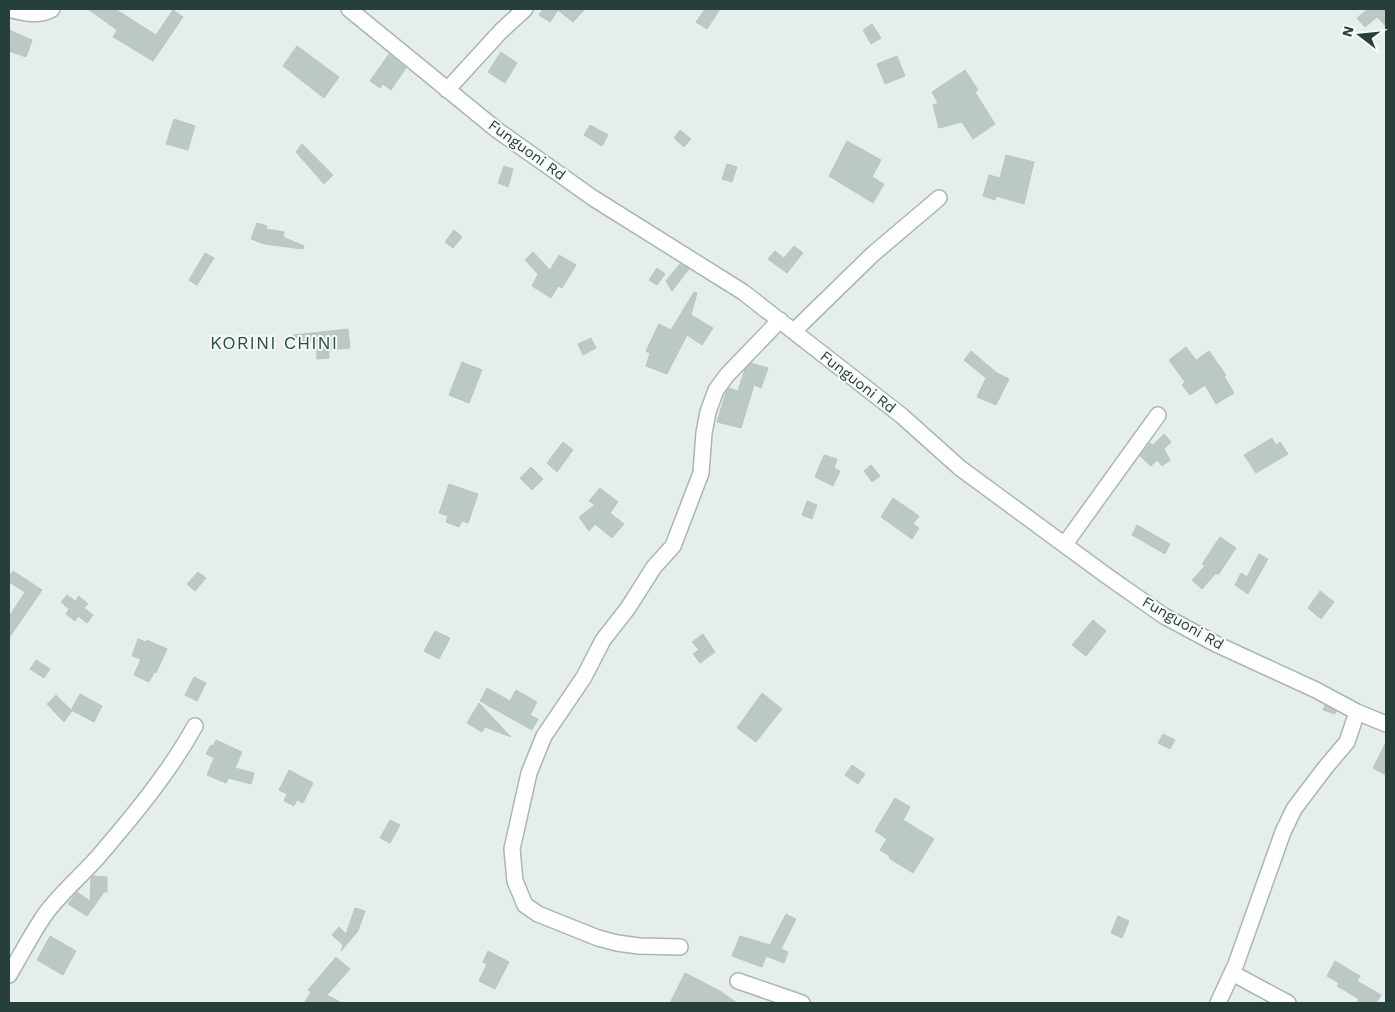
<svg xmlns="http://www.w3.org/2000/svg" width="1395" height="1012" viewBox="0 0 1395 1012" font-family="'Work Sans',sans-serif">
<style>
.building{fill:#bbc8c4;stroke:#b8c7c2}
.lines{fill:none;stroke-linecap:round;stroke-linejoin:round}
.minor-casing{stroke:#a9b6b2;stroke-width:18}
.minor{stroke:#fff;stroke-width:15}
.labels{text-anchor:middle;stroke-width:4;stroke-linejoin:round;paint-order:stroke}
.street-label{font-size:15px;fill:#263f3a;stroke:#f6faf9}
.quarter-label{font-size:18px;letter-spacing:1px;fill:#235049;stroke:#f6faf9}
</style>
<rect width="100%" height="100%" fill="#e6eeeb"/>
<!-- building -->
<path class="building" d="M88,9H115L156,35L173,10L183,17L153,61L113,37L117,30Z
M543,9H585L573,22L558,10L550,22L539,15Z
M705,9H720L707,29L696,22Z
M1368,9H1386V26L1377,17L1365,27L1357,18Z
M872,24L881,38L871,44L863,30Z
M9,30L32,40L26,57L9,51Z
M297,46L339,77L324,98L283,66Z
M501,52L517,63L505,83L488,72Z
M389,54L406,68L391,90L383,84L380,88L370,81Z
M897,56L905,76L885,84L877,64Z
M965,70L978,90L975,92L995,124L973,139L962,122L939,128L933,105L938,103L932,92Z
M174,119L195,126L188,150L166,144Z
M590,125L608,135L602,146L584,135Z
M680,130L691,139L684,147L674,138Z
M847,141L881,160L872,177L884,184L873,203L829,176Z
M302,144L333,175L324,184L296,152Z
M1006,155L1034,162L1024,204L996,196L995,200L983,196L989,175L1000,178Z
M727,164L737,167L732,182L722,179Z
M504,166L513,169L508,187L498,183Z
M257,223L267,226L266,229L284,232L283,237L304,246L303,249L264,244L251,239Z
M454,230L462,237L453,248L445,242Z
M794,246L803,253L787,273L768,259L775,251L784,258Z
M533,252L550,270L559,255L576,265L562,288L558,286L551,298L532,286L538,274L525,260Z
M205,253L214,258L197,285L189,280Z
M680,264L689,269L672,291L666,281Z
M657,268L665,274L657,285L649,280Z
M694,292L697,293L691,315L713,328L702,345L687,335L667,374L646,366L650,353L646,351L659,324L671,330Z
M348,329L350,348L329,350V358L317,359L316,342L293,339V335Z
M591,338L596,348L583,355L578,344Z
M1186,347L1196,360L1209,351L1226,375L1224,376L1234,393L1216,404L1205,385L1190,395L1182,385L1185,382L1169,360Z
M971,351L997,373L1009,379L996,405L977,397L986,378L964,360Z
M462,362L482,370L469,403L449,395Z
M751,363L768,368L761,388L754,385L741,428L717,422L726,392L729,388L738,391L745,369Z
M1164,434L1171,442L1164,449L1170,460L1162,466L1157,460L1151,466L1140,456L1150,443L1153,445Z
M1272,438L1276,445L1280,442L1288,454L1256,473L1244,455Z
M563,442L573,450L557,472L547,463Z
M824,455L837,459L834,468L840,471L833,486L815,477Z
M871,465L880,476L872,482L864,471Z
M531,467L543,479L532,490L520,478Z
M449,484L478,494L468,523L462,521L459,527L446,522L448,516L439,513Z
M600,488L618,502L610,513L624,524L612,538L595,524L589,531L579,517L595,505L589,501Z
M893,498L919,516L913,524L919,528L912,539L881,517Z
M807,501L817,505L812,519L802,515Z
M1137,525L1170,544L1165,554L1132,535Z
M1220,537L1236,548L1218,575L1216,573L1202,589L1192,580L1205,566L1202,564Z
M1259,554L1268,559L1248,594L1235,585L1241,573L1247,577Z
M13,571L42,590L9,638V617L25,592L9,582V577Z
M198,572L206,578L195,591L187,584Z
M1320,591L1334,602L1321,619L1308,608Z
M67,595L75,601L79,596L88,604L84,608L93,615L87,623L78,616L75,621L66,614L69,609L61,602Z
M1093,620L1106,631L1086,656L1072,645Z
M435,631L450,638L439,659L424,651Z
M703,634L715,652L700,663L693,654L699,650L692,642Z
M138,639L146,642L147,640L167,649L156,673L155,671L149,682L134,675L141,659L132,656Z
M36,660L50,669L44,678L30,669Z
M194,677L206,683L197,701L185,695Z
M487,688L510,701L516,690L537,702L530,715L538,719L532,730L480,701Z
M762,693L782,709L756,742L737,728Z
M80,694L102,706L94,722L71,710Z
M56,695L72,711L64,722L47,704Z
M479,703L511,737L485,727L482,732L467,723Z
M1325,705L1336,711L1335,714L1323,710Z
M1163,734L1175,740L1170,749L1158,743Z
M216,740L242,752L235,768L254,773L251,784L229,778L226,783L207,775L214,758L206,754L211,745L213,746Z
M1386,742V775L1373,768Z
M852,765L865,774L858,784L845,775Z
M289,770L313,783L303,803L297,800L294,806L284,801L287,794L279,790Z
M895,798L910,807L903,820L934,839L913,873L889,858L890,856L880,850L887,839L875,831Z
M390,820L400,825L390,843L380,838Z
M93,876L107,877V892H104L87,916L68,904L77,892L90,901L91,878Z
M355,908L365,911L358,931L341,951L343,945L332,935L339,927L346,934Z
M786,914L796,919L781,949L788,952L784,963L766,956L762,967L732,956L740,936L770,945Z
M1118,916L1129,921L1122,938L1111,933Z
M50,936L76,951L63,975L37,960Z
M488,951L509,962L495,989L479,981L487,964L483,962Z
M336,957L350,969L327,995L342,1003H304L311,992L308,990Z
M1335,961L1360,976L1357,981L1381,995L1376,1003H1357L1359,999L1337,986L1339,983L1327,976Z
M685,973L720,991L737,1003H670Z"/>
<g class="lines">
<defs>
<path id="minor" d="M9,9C23,13 39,17 52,9
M349,9L497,130L593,198L743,292L902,416L960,468L1107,576L1164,616L1216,644L1316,690L1357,712L1386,724
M447,90L501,31L525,9
M794,331L873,254L939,198
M1065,544L1158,415
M680,947L639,946L617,943L598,938L538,914L525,905L515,881L512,849L529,773L544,736L584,677L603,640L628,608L654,567L673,546L701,473L704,433L708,412L716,390L727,375L780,320
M1232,973L1288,1003
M9,975C21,955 32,933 46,913C61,893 81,876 98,857C133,816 169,773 195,726
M738,981L802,1003
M1218,1003L1236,964L1283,832L1294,809L1325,768L1347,742L1357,712"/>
</defs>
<!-- minor casing -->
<use href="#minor" class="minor-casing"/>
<!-- minor -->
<use href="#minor" class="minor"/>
</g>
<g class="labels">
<!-- street labels -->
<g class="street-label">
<text transform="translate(527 150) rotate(36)" y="5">Funguoni Rd</text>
<text transform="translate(858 382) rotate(38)" y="5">Funguoni Rd</text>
<text transform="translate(1183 623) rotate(30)" y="5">Funguoni Rd</text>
</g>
<!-- quarter labels -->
<g class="quarter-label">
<text x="274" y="349">KORINI CHINI</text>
</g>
</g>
<!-- border -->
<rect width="1395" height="1012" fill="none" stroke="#263f3a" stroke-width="20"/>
<!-- north arrow -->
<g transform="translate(1360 35) rotate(286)" stroke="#f6faf9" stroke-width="4" paint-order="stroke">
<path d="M0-4L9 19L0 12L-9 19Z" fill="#263f3a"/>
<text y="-8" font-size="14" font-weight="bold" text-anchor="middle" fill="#263f3a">N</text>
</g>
</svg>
